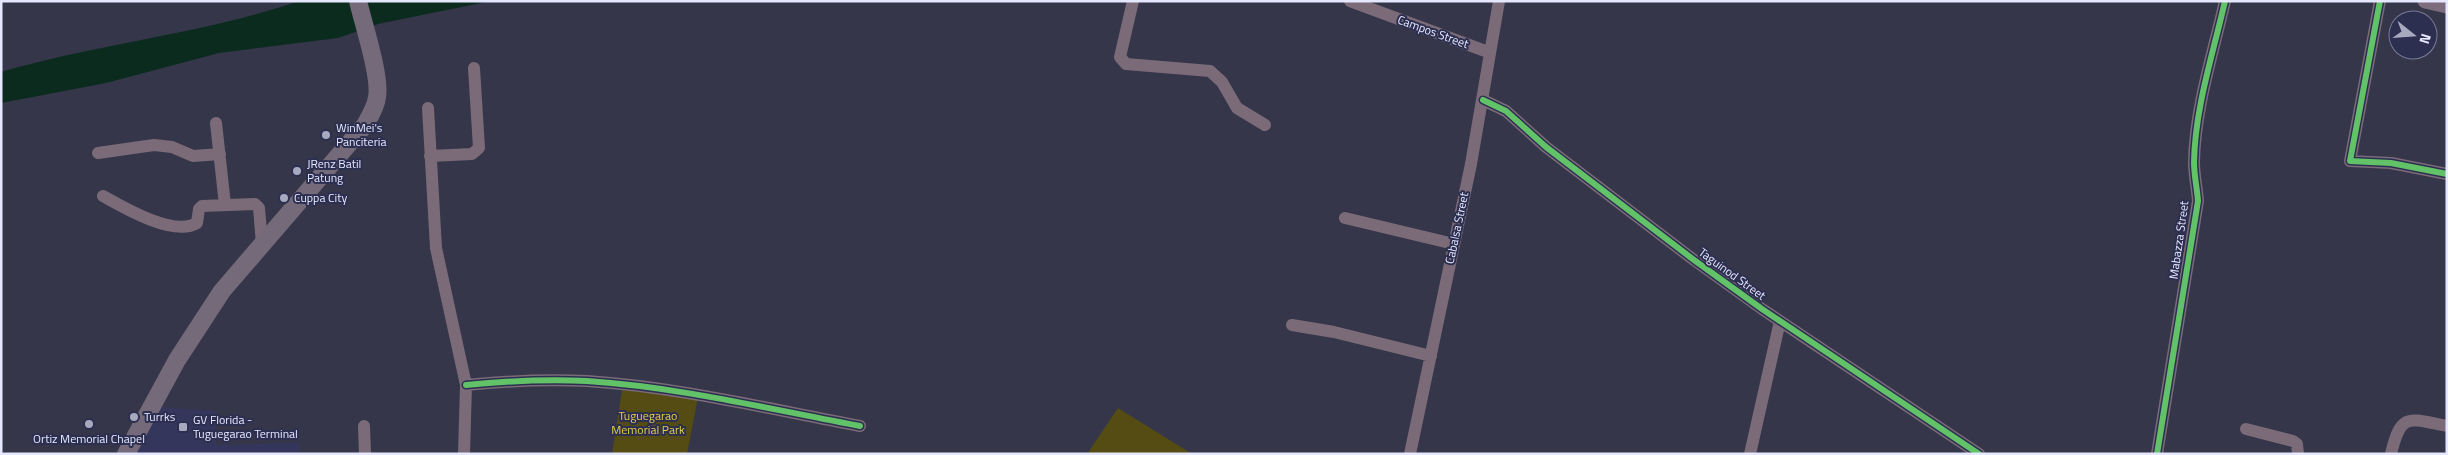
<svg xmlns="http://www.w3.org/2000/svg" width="2448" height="455" viewBox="0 0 2448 455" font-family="'Titillium Web',sans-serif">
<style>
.built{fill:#34365b}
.green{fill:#554c14}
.water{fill:#0b2b1e}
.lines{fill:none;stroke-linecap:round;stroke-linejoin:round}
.minor{stroke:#7b6b79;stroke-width:12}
.major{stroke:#7c6c7e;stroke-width:15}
.highway{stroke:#746a7a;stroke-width:18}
.cycleway-casing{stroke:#2d2f51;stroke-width:9}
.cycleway{stroke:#61c268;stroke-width:6}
.poi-dot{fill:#a7aabf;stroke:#2d2f51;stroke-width:2}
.labels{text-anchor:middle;stroke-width:4;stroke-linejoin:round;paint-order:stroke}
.street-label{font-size:12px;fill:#e5e8fe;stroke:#2d2f51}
.poi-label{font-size:12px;fill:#e5e8fe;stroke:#2d2f51;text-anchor:start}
.park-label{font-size:12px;fill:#e5cf42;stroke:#2d2f51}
</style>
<rect width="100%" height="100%" fill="#353649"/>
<!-- built -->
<path class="built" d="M160,407L216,411V445L299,443V454H136Z"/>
<!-- green -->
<path class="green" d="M622,390L698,397L687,454H612Z
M1118,408L1192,454H1087Z"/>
<!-- water -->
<path class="water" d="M299,1H491L378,24L338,38L219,53L106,83L1,103V72C100,43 203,34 299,1Z"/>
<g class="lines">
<!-- minor -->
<path class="minor" d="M1133,1L1120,57L1126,64L1210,71L1222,82L1237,108L1265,125
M1350,1L1488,52
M2380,1L2350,161L2391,163L2447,174
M1483,100L1506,111L1546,147L1694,260L1762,309L1979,454
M428,108L436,248L466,385L464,454
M216,123L225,205
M98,153L154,145L172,147L193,156L220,154
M430,156L472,154L479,148L474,68
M103,196C124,208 174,237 197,223L199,209L202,206L255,204L259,208L262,244
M1345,218L1454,244
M1292,325L1334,332L1431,356
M466,385C506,381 546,379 587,381C679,387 769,409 860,426
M364,426L365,454
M2246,429L2293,441L2297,444L2298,454
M1410,454L1471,164L1499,1
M1750,454L1780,321
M2157,454L2198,201C2197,188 2194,175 2194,162C2195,108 2213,54 2225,1
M2391,454C2401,411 2409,419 2447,426"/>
<!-- major -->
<path class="major" d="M2425,1L2447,6"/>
<!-- highway -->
<path class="highway" d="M126,454L177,360L222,291L365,125C370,116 376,107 377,97C381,77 363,23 358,1"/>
<defs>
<path id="cycleway" d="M2380,1L2350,161L2391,163L2447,174
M1483,100L1506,111L1546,147L1694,260L1762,309L1979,454
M466,385C506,381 546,379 587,381C679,387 769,409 860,426
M2157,454L2198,201C2197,188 2194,175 2194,162C2195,108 2213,54 2225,1"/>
</defs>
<!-- cycleway casing -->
<use href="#cycleway" class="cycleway-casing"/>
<!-- cycleway -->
<use href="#cycleway" class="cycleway"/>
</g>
<!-- markers -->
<g class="poi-dot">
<circle cx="326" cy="135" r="5"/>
<circle cx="297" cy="171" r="5"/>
<circle cx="284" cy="198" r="5"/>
<circle cx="134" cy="417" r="5"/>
<circle cx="89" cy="424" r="5"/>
<rect x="178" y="422" width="10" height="10" rx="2.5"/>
</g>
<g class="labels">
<!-- street labels -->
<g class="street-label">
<text transform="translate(1433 32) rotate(20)" y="4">Campos Street</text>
<text transform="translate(1457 228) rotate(-78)" y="4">Cabalsa Street</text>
<text transform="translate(2179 240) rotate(-82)" y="4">Mabazza Street</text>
<text transform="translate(1732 274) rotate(36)" y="4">Taguinod Street</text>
</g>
<!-- poi labels -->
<g class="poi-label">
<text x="336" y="132">WinMei's<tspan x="336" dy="14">Panciteria</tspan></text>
<text x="307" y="168">JRenz Batil<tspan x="307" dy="14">Patung</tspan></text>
<text x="294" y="202">Cuppa City</text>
<text x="144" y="421">Turrks</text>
<text x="193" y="424">GV Florida -<tspan x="193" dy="14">Tuguegarao Terminal</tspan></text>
<text x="89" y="443" text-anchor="middle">Ortiz Memorial Chapel</text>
</g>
<!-- park labels -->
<g class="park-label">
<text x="648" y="420">Tuguegarao<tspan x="648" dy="14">Memorial Park</tspan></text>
</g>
</g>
<!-- border -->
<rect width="2448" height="455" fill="none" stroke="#e5e8fe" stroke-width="5"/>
<!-- north arrow -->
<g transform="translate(2413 35) rotate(107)"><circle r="24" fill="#2d2f51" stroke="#777996"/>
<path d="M0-4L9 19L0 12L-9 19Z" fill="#a7aabf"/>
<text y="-8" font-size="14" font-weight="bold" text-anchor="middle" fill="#e5e8fe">N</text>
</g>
</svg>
